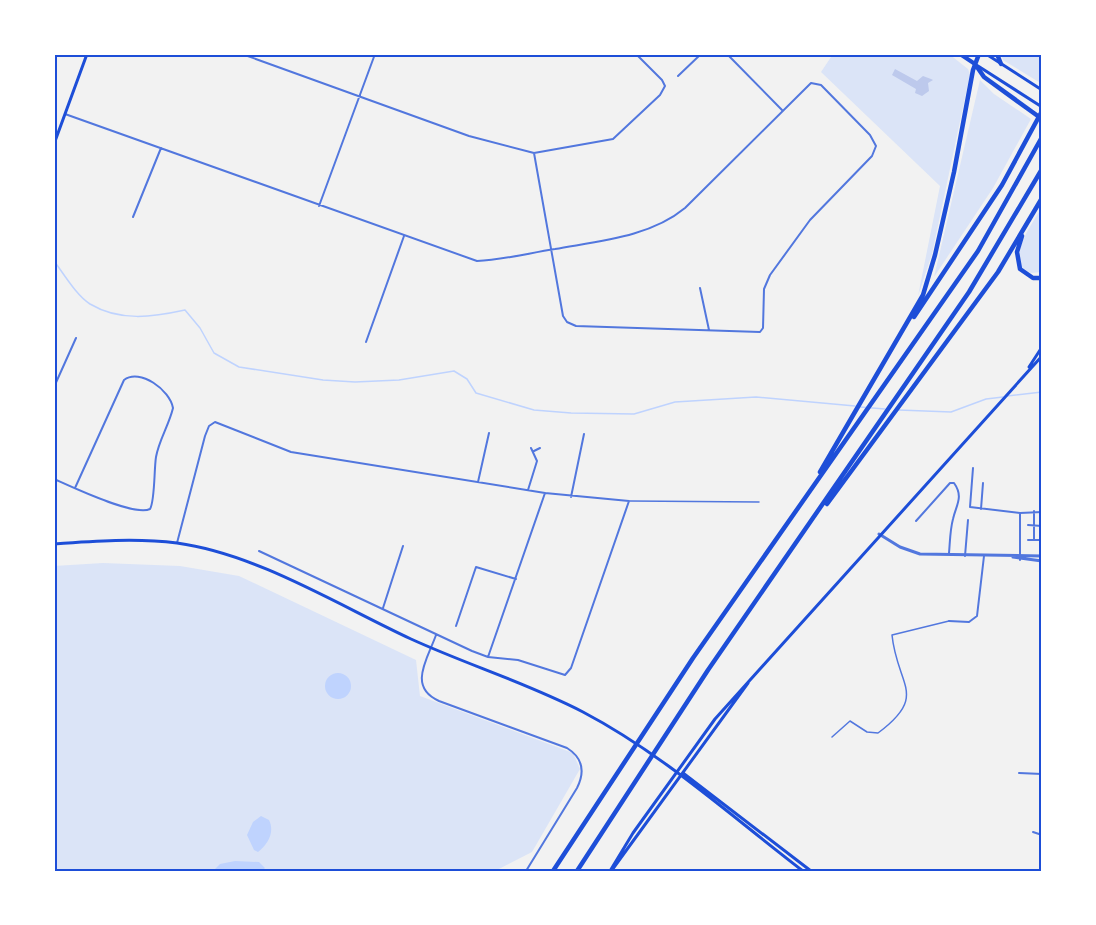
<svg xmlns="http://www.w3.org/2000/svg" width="1096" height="925" viewBox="0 0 1096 925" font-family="Merriweather,serif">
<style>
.green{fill:#dbe4f7}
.water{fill:#bfd3fe}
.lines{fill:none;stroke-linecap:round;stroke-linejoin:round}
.stream{stroke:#bfd3fe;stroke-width:1.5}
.building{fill:#bdc9ec}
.service{stroke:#5277de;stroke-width:1.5}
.minor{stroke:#5277de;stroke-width:2}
.tertiary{stroke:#5277de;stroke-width:3}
.secondary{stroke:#1d4ed8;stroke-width:3}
.primary{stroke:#1d4ed8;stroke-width:4}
.motorway{stroke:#1d4ed8;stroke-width:4.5}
.neatline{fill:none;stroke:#1d4ed8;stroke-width:2}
</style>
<rect width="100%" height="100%" fill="#f2f2f2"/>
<!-- green -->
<path class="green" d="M833,54H949L968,69L970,74L932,254L918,296L940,186L821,72Z
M1001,54H1042V84L1003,60Z
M980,80L994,94L1031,119L993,188L934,277Z
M1042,207V272L1031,273L1022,269C1013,247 1031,226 1042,207Z
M103,563L180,566L239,576L416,660L420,696L573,753L580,769L532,852L495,871H54V566Z"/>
<!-- water -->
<path class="water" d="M325 686a13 13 0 1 1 26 0a13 13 0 1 1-26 0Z
M261,816L269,820C275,832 268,844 258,852L254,850L247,835L253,822Z
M235,861L259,862L265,868L262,871H213L220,864Z"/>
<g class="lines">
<!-- stream -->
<path class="stream" d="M54,261C64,274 76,295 90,304C120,322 153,317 185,310L200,328L214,353L239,367L323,380L355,382L399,380L454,371L467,379L476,393L534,410L571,413L634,414L675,402L756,397L855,406
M1007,396L1042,392
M860,407L885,409
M899,410L951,412L986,399L1003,397"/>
</g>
<!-- building -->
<path class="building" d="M895,69L917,81L923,76L931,79L933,80L928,83L929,91L922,96L915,93L916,89L892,75Z"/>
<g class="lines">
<!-- service -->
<path class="service" d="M630,501L759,502
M832,737L850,721L867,732L878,733C929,695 897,686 892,635L949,621"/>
<!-- minor -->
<path class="minor" d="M242,54L469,136L534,153L613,139L660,95L665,86L662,80L636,54
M727,54L782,110
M678,76L701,54
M65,114L477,261C503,260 529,253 555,249C599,241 650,237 685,208L811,83L821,85L870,135L876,146L872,156L810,220L770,275L764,289L763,328L760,332L576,326L567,322L563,316L534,153
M319,206L375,54
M133,217L161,148
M700,288L709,330
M366,342L404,236
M54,387L76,338
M534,451L540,448
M973,468L970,507L1020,513V560
M54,479C72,487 135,517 150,509C155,501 154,469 156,457C159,440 169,425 173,408C170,390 140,368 124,380L75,488
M478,482L489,433
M528,490L537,461L531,448
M571,497L584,434
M981,509L983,483
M1020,513L1042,512
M916,521L950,483H954C964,497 956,505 953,519C950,530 950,542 949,553
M1028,525L1042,526
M1028,540H1042
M1034,540V511
M177,543L205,436L209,426L215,422L291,452L545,493L629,501L571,668L565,675L518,660L488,657L472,651L259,551
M965,556L968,520
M383,608L403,546
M949,621L969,622L977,616L984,556
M456,626L476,567L516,579
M436,635C428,658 407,687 439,701L567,748C583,758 585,772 577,788L526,871
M488,657L545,493
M1019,773L1042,774
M1033,832L1042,835"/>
<!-- tertiary -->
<path class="tertiary" d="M879,534L900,547L920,554L1042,556
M1013,557L1042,561"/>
<!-- secondary -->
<path class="secondary" d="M986,54L1042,90
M978,66L1042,107
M54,144L87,54
M1029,367L1042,347
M54,544C94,541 137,538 177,543C257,554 338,605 411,639C468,665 527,683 583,712C663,754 731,816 803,871
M683,773L811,871
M612,870L748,683
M610,871L633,833L715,719L1042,356"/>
<!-- primary -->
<path class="primary" d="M960,54L975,64"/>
<!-- motorway -->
<path class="motorway" d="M997,54L1001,64
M975,64L984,77L1042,119
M1022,236L1017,252L1020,269L1033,278H1042
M914,317L1002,185L1042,111
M820,472L923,295L935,255L954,172L973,70L979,54
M827,504L998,272L1042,198
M553,871L693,658L978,251L1042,137
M577,871L708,670L969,292L1042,169"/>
</g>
<!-- border -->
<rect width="1096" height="925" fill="none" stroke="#ffffff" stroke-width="111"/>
<rect x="56" y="56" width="984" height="814" class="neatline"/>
</svg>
